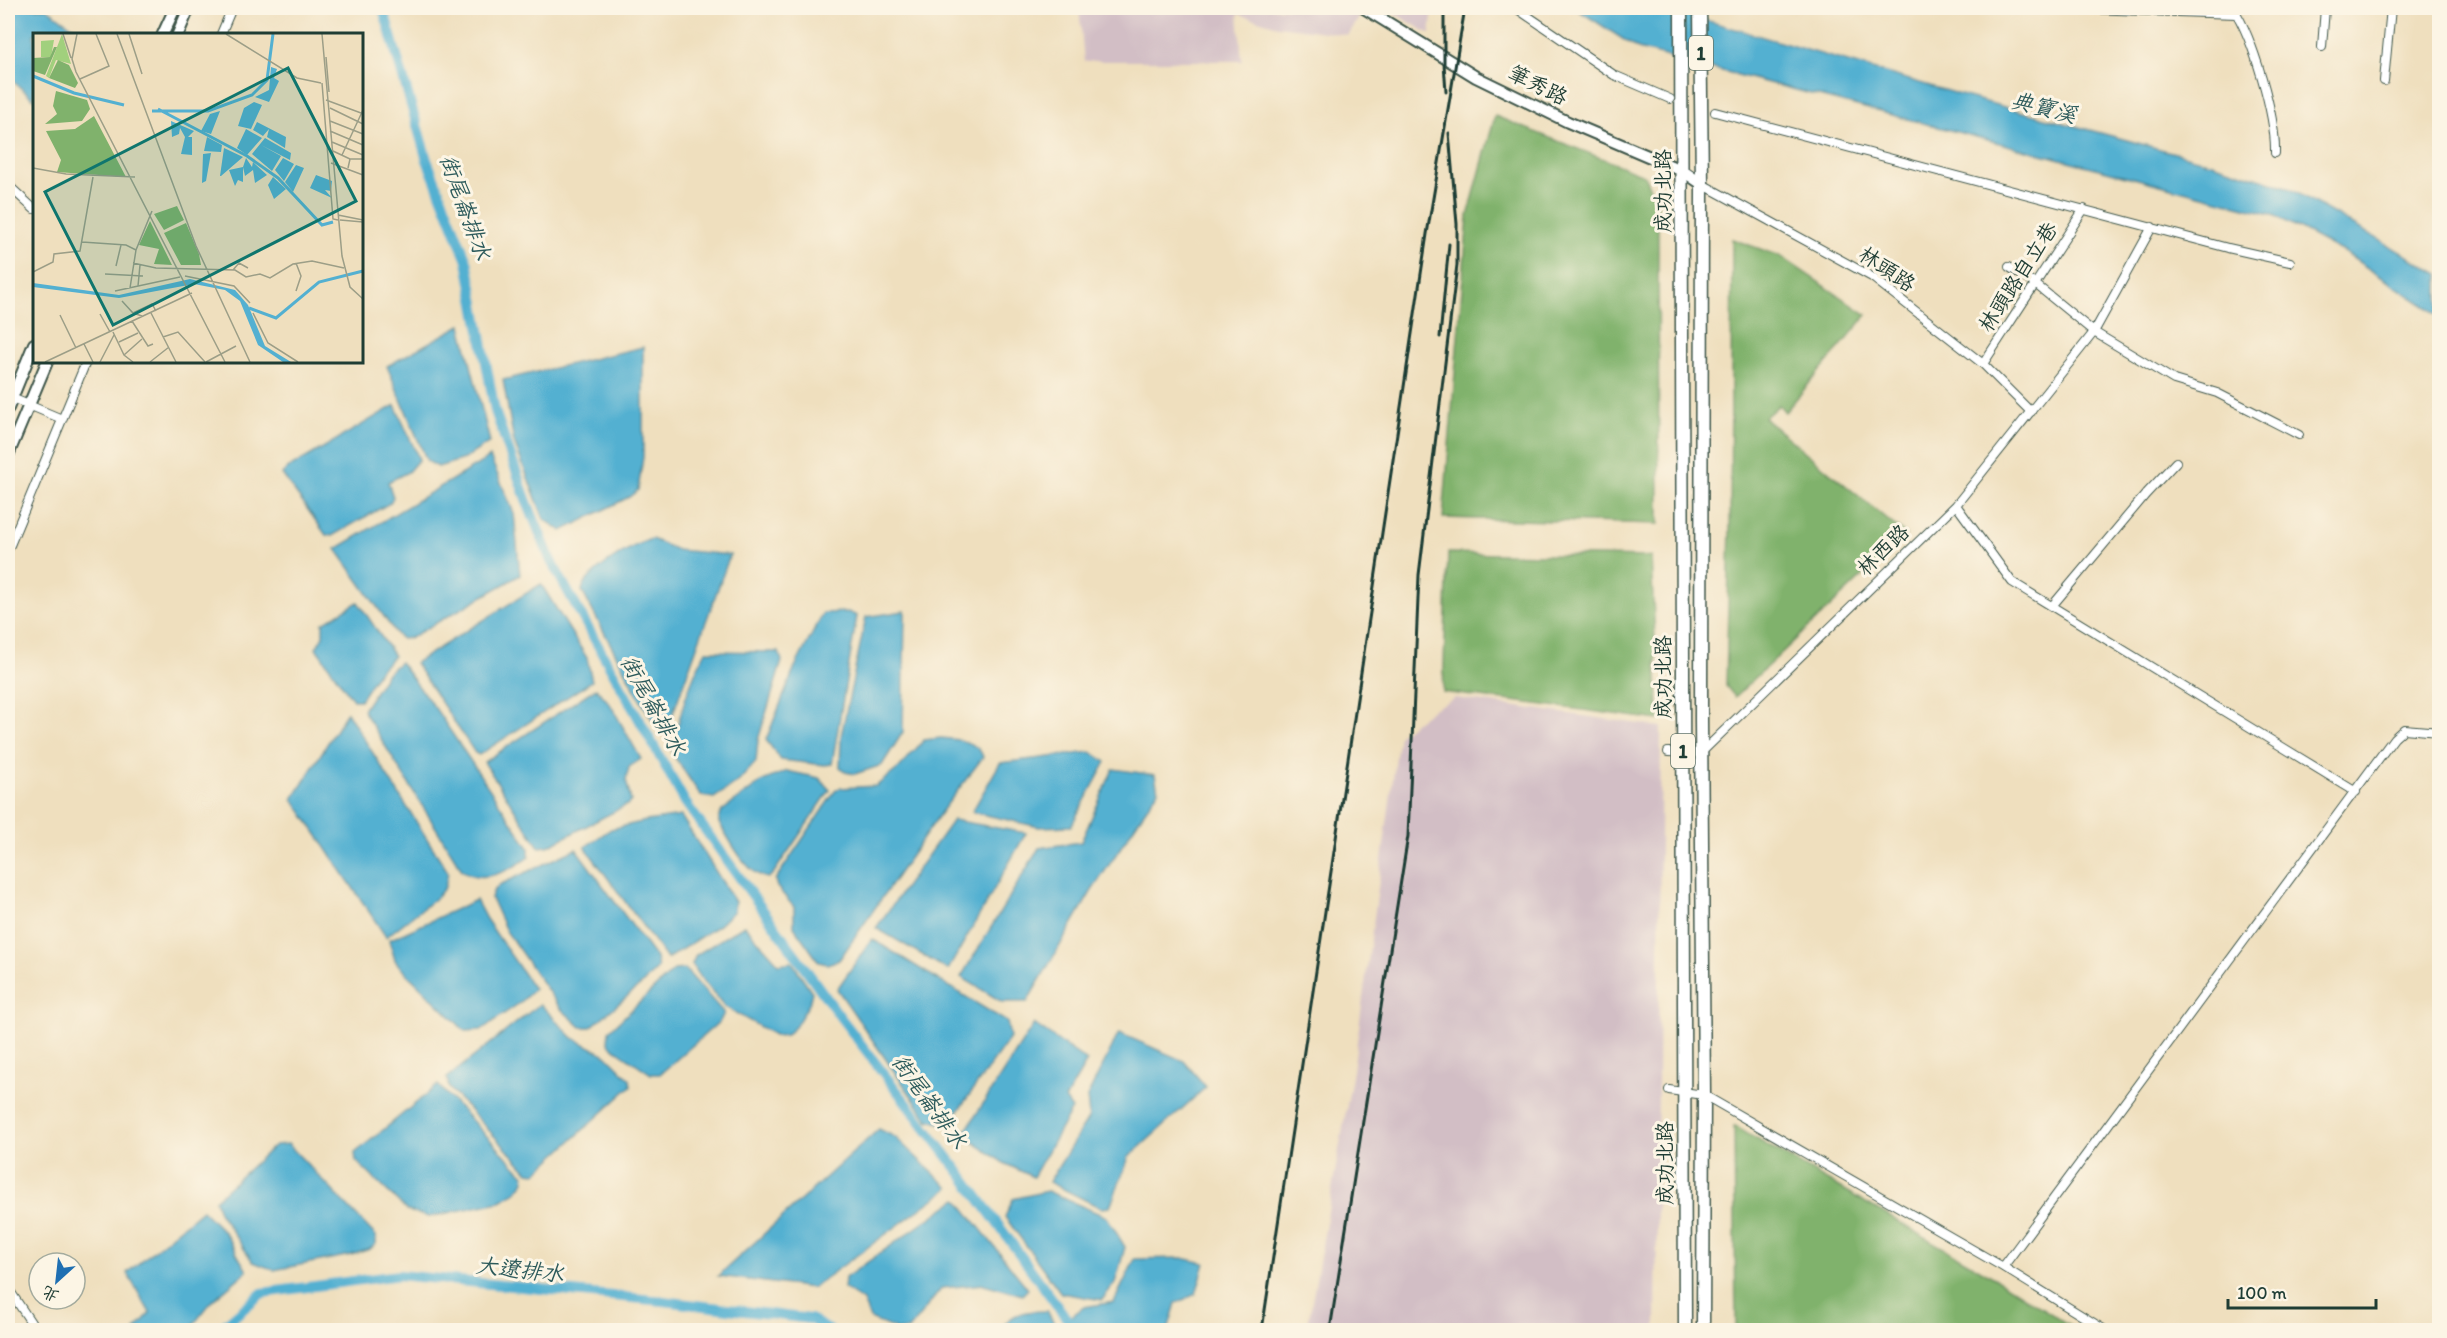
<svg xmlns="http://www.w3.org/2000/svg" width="2447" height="1338" viewBox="0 0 2447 1338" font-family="Itim,'LXGW WenKai TC',sans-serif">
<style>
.industrial{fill:#d2bec5}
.forest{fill:#80b26c;stroke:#507850;stroke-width:1.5}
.water{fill:#53b0d1;stroke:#397682;stroke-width:1.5}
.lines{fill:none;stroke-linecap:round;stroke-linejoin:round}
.canal{stroke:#53b0d1;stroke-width:10}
.street-casing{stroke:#3e5549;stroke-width:10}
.secondary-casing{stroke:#3e5549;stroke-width:14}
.primary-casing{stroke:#3e5549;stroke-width:15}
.street{stroke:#fff;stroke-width:8}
.secondary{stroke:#fff;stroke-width:10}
.primary{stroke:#fff;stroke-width:12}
.rail{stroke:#1f3d34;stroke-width:3}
.labels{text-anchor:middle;stroke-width:6;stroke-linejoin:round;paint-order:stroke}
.shield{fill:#fcf5e5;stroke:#617469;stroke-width:1.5}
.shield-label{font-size:20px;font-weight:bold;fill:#1f3d34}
.street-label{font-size:21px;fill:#1f3d34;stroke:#fcf5e5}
.water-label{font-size:22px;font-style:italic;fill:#2c5a5b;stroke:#fcf5e5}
.inset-river{fill:none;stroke:#53b0d1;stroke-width:3}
.inset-road{fill:none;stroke:#9c9e87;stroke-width:1.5}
.view{fill:#0f766e;fill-opacity:0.15;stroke:#0f766e;stroke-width:3}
.inset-edge{fill:none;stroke:#1f3d34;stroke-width:3}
</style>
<rect width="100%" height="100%" fill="#fcf5e5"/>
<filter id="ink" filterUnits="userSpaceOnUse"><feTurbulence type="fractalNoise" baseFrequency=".0167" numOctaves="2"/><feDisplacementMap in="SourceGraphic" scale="12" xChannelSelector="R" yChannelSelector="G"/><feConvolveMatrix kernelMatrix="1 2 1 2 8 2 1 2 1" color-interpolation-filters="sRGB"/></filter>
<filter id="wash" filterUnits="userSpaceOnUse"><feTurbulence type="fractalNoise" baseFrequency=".008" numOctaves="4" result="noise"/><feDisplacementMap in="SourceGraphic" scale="24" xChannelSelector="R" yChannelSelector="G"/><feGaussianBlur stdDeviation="1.35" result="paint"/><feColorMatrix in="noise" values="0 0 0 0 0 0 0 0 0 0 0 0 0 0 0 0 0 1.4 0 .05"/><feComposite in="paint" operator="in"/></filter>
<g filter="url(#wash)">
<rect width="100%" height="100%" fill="#efdfbe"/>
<!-- industrial -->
<path class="industrial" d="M1079,8H1347L1361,15L1348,35L1278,26L1238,14L1242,61H1084Z
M1385,8H1433L1430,34Z
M1455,698L1661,727L1656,1330H1307L1353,1071L1399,735L1433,709Z"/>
<!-- forest -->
<path class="forest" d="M1495,116L1644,175L1658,206L1659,524L1443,518L1468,216Z
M1732,239L1780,256L1867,315L1785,412L1779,405L1764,418L1906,535L1735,697L1726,686L1730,525Z
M1448,553L1651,557L1659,720L1443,692Z
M1734,1126L1988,1274L2077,1330H1736Z"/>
<!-- water -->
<path class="water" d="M8,8H46L83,34H34V99L8,77Z
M1575,8H1664L1971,98L2212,163L2287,187L2439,274V315L2345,253L2272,214L1638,49Z
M461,325L490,442L464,459L438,467L427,461L387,366Z
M643,347V457L638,490L629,497L562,531L544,519L514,442L503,380Z
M395,405L419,459L408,472L388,482L393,497L390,503L332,536L326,535L282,474L287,469Z
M490,457L514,513L520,575L410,638L402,639L397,635L336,549Z
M652,539L677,550L730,555L668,727L660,732L642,703L582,591C584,573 635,543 652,539Z
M541,584L587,658L592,681L479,755L475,753L415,663Z
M358,602L394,656L379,671L360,700H353L316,648L323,636V623Z
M905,611L903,732L882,765L855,774L845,772L840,767L841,736L866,617Z
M848,612L857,616L832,764L825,765L781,760L766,740L795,667L823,613Z
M706,651L779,652L782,661L758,740L756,762L739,781L714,798L701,796L672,753C678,718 689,682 706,651Z
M400,662L435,708L529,848V857C510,871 482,885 462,870L363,710L387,673Z
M596,688L610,704L641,759L629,767L626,780L631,801L627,805L548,846L539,847L484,762Z
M347,712L448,872L445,887L437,897L386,937L293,799Z
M941,738C955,739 979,741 983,757L942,811L839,960L827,964L819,962L794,927V907L777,887L775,880L835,791L840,788L876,786L899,768L924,740Z
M1091,752L1106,762L1071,826L1039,827L972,812L1000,763Z
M1113,769L1155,775L1158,791L1091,892L1027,1002H1002L961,977L1039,848L1081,842Z
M787,771L819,778L830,790L773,874L768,878C746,875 731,841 719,823V818L722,811L763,781Z
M681,816L735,902L734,911L719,925L667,959L585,847L611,829L646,821Z
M953,820L1026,833L948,970L876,928Z
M576,849L656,958L658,968L642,984L591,1027H581L560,1008L506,931L491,898L493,892L499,885Z
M476,900L486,919L534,989L521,1002L481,1030L466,1031L462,1028L401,968L395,960L389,940Z
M744,925L779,964L792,962L812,992L809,1004L795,1027L786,1035L776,1036L725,1007L696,972L692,964L696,955Z
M872,939L1007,1022L1010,1038L948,1125L928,1120L837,989Z
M685,969L724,1013L720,1021L660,1074H651L612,1047L608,1042L609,1031L674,970Z
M540,1004L573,1038L606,1055L630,1079L631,1086L536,1173L528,1172L449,1088L447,1078Z
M1034,1024L1087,1061L1065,1099L1072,1109L1033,1177L1004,1163L963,1135Z
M1119,1033L1184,1061L1206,1087L1129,1157L1110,1207L1101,1208L1049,1182L1089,1117L1087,1097Z
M438,1085L524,1175L525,1181L516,1192L499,1202L429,1217L408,1211L356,1161L355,1153Z
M879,1129L895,1137L949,1188L812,1288L718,1276Z
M288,1144L376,1236V1244L370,1249L351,1255L274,1270L253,1262L219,1212L215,1200L275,1145Z
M1047,1191L1107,1217L1125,1247L1115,1283L1102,1300L1061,1293L1005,1217L1013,1199Z
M957,1199L1028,1289L1022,1295L984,1284L942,1288L908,1330H898L870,1319L863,1301L844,1288L845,1278Z
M202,1210L225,1233L247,1271L212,1301L189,1330H135L150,1313L127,1273Z
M1182,1258L1205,1263L1196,1294L1176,1303L1168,1330H1080L1069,1318L1084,1307L1114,1302L1135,1259Z
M1047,1311L1058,1330H1001C1010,1311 1029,1311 1047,1311Z"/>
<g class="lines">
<!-- canal -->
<path class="canal" d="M383,8L427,160L467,261L495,411L527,502L551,561L685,802L841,1018L964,1178L1075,1330
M219,1330L262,1293L399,1275L663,1301L810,1319L829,1330"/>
</g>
</g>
<g filter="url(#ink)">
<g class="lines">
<defs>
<path id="street" d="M1516,8L1614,75L1670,99
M2057,8L2237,14
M2233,8C2253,38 2276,116 2275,153
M221,34L232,8
M2322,47L2325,8
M2384,81L2391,8
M1715,112L2228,248L2290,262
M1702,184L1872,277L1983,364L2031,412
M8,185L34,209
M2009,267L2034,283L2094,332L2174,380L2217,393L2299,435
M1983,364L2084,209
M8,393L12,398L62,419
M1956,505L2012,582L2356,792
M8,550L86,362
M2052,606L2146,494L2176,462
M1668,752L1701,753L1956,505L2094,332L2152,227
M1669,1090L1704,1095L2003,1267L2105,1330
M2003,1267L2394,738L2404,729L2440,732
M8,1288L36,1330"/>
<path id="secondary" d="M1364,8L1476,77L1568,122L1683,171L1702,184
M163,34L175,8
M178,34L189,8
M8,408L34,344
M8,455L47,362"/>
<path id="primary" d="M1681,8C1683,448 1684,889 1685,1330
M1700,8L1702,184L1701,719L1704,1095L1703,1330"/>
</defs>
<!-- street casing -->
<use href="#street" class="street-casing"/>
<!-- secondary casing -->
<use href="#secondary" class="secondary-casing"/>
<!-- primary casing -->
<use href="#primary" class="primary-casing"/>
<!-- street -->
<use href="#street" class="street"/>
<!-- secondary -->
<use href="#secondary" class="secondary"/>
<!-- primary -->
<use href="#primary" class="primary"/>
<!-- rail -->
<path class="rail" d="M1444,8V64L1446,92
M1440,337L1449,244
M1262,1330L1427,234L1465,8
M1330,1330L1408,836L1419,575L1457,265V224L1449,133"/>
</g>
</g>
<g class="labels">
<!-- shield labels -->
<g class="shield">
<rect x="1689" y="36" width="24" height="34" rx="4.5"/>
<rect x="1671" y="734" width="24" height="34" rx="4.5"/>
</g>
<g class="shield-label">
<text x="1701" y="60">1</text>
<text x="1683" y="758">1</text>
</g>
<!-- street labels -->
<g class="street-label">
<text transform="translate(1538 85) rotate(26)" y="7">筆秀路</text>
<text transform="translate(1663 191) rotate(-90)" y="7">成功北路</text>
<text transform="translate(1887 269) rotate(34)" y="7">林頭路</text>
<text transform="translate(2018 277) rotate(-57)" y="7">林頭路自立巷</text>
<text transform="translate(1883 550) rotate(-44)" y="7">林西路</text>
<text transform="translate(1663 677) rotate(-90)" y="7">成功北路</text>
<text transform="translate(1665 1163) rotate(-90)" y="7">成功北路</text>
</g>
<!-- water labels -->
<g class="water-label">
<text transform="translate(2044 107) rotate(14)" y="8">典寶溪</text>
<text transform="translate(466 207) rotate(70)" y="8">街尾崙排水</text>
<text transform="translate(654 705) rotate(61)" y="8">街尾崙排水</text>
<text transform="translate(930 1101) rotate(54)" y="8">街尾崙排水</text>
<text transform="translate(520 1269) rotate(6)" y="8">大遼排水</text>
</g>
</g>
<!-- overview -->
<g transform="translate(33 33)">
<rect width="330" height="330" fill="#efdfbe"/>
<path d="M29,1L38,31L23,27L16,45L13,43ZM21,7L18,24H8V8Z" fill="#a1d07d"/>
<path d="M21,14H24L12,42L0,38V25L17,24ZM25,27L36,32L45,50L42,55L16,45ZM23,58L54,67L57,76L49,88L12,91L24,81L20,73ZM61,83L93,144L24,139L28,127L13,98L42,96ZM144,173L151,187L131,197L121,181ZM117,188L139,232L121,231L126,216L106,212ZM153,190L166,221L168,232H148L131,200Z" fill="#80b26c"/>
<path d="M238,34L244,36L241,45L246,48L236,69L222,64L236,57ZM221,69L229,72L218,96L205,93L211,75ZM187,78L178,101L168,98L177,81ZM138,88L161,98L155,104H159V122L148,121L152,104L147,95L146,101L139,104ZM224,89L253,104L252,115L234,104L236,96L230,103L220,97ZM213,96L229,105L214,122L204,115ZM174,104L189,112L188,119L171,118ZM232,105L258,120L257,127L228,112L248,123L239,138L219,121ZM191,115L210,124L188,143H187ZM178,120L173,148L169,150L170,121ZM213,125L219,134L220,129L234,142L222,150L220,137L212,143L210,134V149L205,147L202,153L196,137L210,134ZM250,125L261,131L251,148L242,137ZM263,132L271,135L260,159L252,149ZM283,142L299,148L298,158L292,157L299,165L277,155ZM240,144L253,156L241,166L235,152ZM157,246L202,257L215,272L232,313L258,329H250L225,312L207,268L192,257L161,251L86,265L0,254V250L86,262Z" fill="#53b0d1"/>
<path class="inset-river" d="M0,43L41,60L91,72M125,76L214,123L245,145L289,192L300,189M119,78H175L219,62L234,47L240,1M216,275L243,285L286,249L330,238"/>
<path class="inset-road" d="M30,1L38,25M44,1L39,26L43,39L192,329M84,1L163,213L217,329M96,1L109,41M193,1L264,45L288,50M289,1L309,223L317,254L330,266M293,24L296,59M47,46L76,33L63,1M289,50L300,186L305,187M293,67L328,80M297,75L330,91M297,88L330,101M297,98L330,112M299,109L330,122M300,118L317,126M309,122L330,77M298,130L330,142M0,135L33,141L102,144M315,135L317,126H330M305,182L330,187M307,187L330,189M49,209L93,212L103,217M100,230L123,235L202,237L213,244L227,241L237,245L260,231L279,228L311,235M263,230L268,243L263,258M83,233L88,212M200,237L206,230L215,235M0,239L20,229L21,221L47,218L60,144M72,241L110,243M152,243L201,253L217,270M105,253L107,232M97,255L103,217L119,178M82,258L147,244M89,268L100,280L109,283M100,280L119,271L123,278M118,280L143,329M220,280L235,310L265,329M67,281L77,299M27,282L43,315M99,288L115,313L120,311M80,299L91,322L100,329M130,304L145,299L172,329M86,309L105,300M51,311L60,329M91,322L109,306M12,329L159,260M67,329L81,302M117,329L136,314M173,329L203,313"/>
<path class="view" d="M255,35L323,168L80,292L12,159Z"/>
<rect width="330" height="330" class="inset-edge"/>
</g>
<!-- margin -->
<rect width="2447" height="1338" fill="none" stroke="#fcf5e5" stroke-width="30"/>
<!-- north arrow -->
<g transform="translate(57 1281) rotate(207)"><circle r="28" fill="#fcf5e5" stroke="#a4ab9e" stroke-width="1.5"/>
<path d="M0-4.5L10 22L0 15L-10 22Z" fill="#1f6fb2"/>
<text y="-9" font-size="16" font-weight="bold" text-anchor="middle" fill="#1f3d34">北</text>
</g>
<!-- scale -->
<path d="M2228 1299v9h148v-9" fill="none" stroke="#1f3d34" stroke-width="3"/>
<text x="2237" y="1299" font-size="18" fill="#1f3d34" stroke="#fcf5e5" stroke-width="4.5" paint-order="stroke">100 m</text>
</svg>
